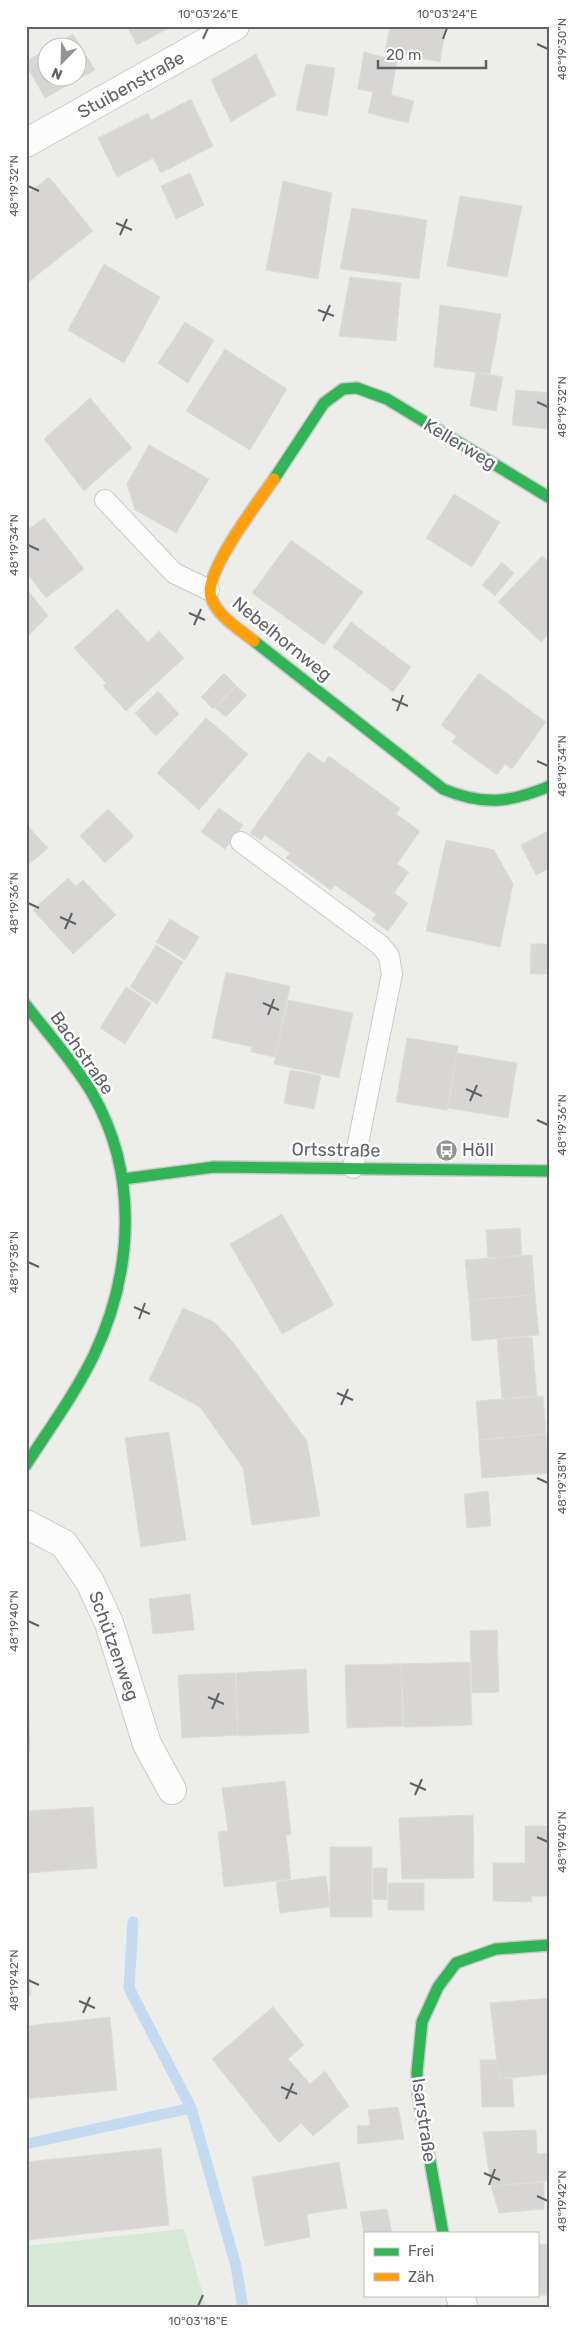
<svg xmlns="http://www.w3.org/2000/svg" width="576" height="2334" viewBox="0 0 576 2334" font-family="Rubik,sans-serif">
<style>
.green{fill:#d8e8d8}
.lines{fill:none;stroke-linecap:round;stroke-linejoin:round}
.stream{stroke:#c4daf1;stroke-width:11}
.building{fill:#d7d6d4;stroke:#dcdcd8}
.lane-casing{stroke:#cbcbca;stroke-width:22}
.street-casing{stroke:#cbcbca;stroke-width:30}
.fast-casing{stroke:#c9c9ca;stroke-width:14}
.slow-casing{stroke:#c9c9ca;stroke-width:14}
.lane{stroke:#fcfcfc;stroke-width:20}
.street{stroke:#fcfcfc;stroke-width:28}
.fast{stroke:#30b455;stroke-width:11}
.slow{stroke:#ff9f0a;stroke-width:11}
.ticks{fill:none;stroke:#5f6166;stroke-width:2}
.labels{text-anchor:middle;stroke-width:5;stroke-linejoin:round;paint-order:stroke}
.street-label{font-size:18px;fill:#5f6166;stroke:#fff}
.poi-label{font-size:18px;fill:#5f6166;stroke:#fff;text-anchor:start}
.neatline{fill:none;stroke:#5f6166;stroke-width:2}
.ticks-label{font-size:12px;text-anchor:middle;fill:#5f6166}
</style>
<rect width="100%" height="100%" fill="#edede9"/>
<!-- green -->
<path class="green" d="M184,2229L207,2308H26V2246Z"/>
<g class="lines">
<!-- stream -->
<path class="stream" d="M133,1922L129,1988L191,2108L236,2266L243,2308
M26,2144L191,2108"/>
</g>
<!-- building -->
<path class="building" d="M127,26H173L137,45Z
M390,26H446L440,62L385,51Z
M73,34L95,70L45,98L26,65V61L48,49V78H78V48H49Z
M364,52L397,61L391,95L414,101L408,123L368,113L373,92L358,89Z
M256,54L276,95L231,122L211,80Z
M306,64L335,68L327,116L296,110Z
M191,99L213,146L161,173L153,158L117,177L98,138L148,113L151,120Z
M190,173L204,205L176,219L161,186Z
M49,177L93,231L26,284V195Z
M283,181L332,193L318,279L266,270Z
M460,196L522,206L507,277L447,266Z
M352,208L427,220L419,279L340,269Z
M104,264L160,297L124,363L68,330Z
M350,277L401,283L396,341L339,336Z
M440,305L501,314L490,374L434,367Z
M185,322L214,340L188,383L158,363Z
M225,349L287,389L250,450L186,411Z
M476,372L503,377L496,411L470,406Z
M516,390L550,393L548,429L512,425Z
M90,398L132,448L84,491L44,439Z
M149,445L209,479L176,533L135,510L127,484Z
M454,494L500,522L472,567L426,538Z
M44,518L84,569L46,598L26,572V531Z
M291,540L363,592L324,645L252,593Z
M542,556L550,563V633L541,642L498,602Z
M502,562L514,573L495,596L482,585Z
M26,588L48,616L26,638Z
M117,609L148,642L159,631L184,658L126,711L103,686L106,683L74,648Z
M351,622L411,667L393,692L333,647Z
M224,673L236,685L213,709L201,697Z
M479,673L546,722L512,769L505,764L497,775L452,742L456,736L441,725Z
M236,686L247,695L226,717L215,708Z
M158,691L179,714L156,736L135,713Z
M206,718L248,754L199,810L157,773Z
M308,752L324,763L329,756L400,808L396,814L420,831L397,864L409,872L394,893L408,903L388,931L372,920L376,914L335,885L331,890L286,858L290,853L265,835L261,840L250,833Z
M219,808L243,825L225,849L201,832Z
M108,809L134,836L105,863L80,836Z
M26,824L48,848L26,867Z
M550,830V868L536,875L521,845Z
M446,840L494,850L513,884L500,947L426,931Z
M68,878L76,886L83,880L116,915L73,954L33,910Z
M170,919L199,937L185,960L156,942Z
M531,944H550V974H530Z
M156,945L183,962L157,1004L130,987Z
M226,972L290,986L275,1057L251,1052L252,1047L212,1038Z
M126,987L151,1003L125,1044L100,1028Z
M288,1000L353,1013L339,1078L274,1064Z
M407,1038L458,1046L447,1110L396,1102Z
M457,1053L517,1063L508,1118L448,1108Z
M290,1070L321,1076L314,1109L284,1103Z
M282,1214L334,1305L282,1334L230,1244Z
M520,1228L522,1255L488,1259L486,1230Z
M532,1255L535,1295L469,1300L465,1260Z
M535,1295L539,1335L472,1341L469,1300Z
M183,1308L214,1322L232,1341L307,1441L320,1516L252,1525L243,1468L200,1407L149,1380Z
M532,1337L537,1396L502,1399L497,1339Z
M543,1396L546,1434L479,1440L476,1401Z
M169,1432L186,1540L141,1547L125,1438Z
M546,1434L549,1473L482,1478L479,1440Z
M488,1491L491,1526L467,1528L464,1494Z
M190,1594L194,1630L153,1634L149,1599Z
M497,1630L499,1692L472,1693L470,1631Z
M470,1662L472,1725L404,1727L401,1664Z
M401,1664L403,1726L347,1728L345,1665Z
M306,1669L309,1733L238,1736L236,1673Z
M235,1673L238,1735L182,1738L178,1675Z
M26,1687H28L30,1751H26Z
M285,1781L291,1834L286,1835L291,1879L224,1887L218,1832L228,1831L222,1788Z
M93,1807L97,1868L26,1873V1811Z
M473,1815L474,1878L402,1879L399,1818Z
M525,1826H550V1896H531L532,1902L493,1901V1863H525Z
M330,1847H372V1917H330Z
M373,1868H387V1900L373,1899Z
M326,1876L330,1907L280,1913L276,1882Z
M388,1883H424V1910H388Z
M26,1953L31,1996H26Z
M550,1998V2074L499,2079L490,2003Z
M273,2007L304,2045L288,2059L310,2084L325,2071L349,2106L313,2136L301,2123L279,2143L212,2059Z
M110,2017L117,2090L26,2099V2026Z
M480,2060H497L499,2079L512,2078L514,2107H482Z
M398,2107L404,2139L358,2144L357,2126L370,2125L368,2110Z
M536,2130L537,2154L550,2153V2181L491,2186L483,2132Z
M161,2148L169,2225L26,2240V2162Z
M339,2162L347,2208L307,2214L310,2237L265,2246L252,2177Z
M544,2182V2209L499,2213L491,2186Z
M387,2209L392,2233H365V2239L360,2212Z
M550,2244V2295L519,2296L537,2295V2245Z"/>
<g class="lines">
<defs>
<path id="lane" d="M105,500L174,573L209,590
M241,842L380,945L389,956L392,974L353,1168"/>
<path id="street" d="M26,143L235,26
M26,1524L64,1544L90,1582L109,1623L147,1744L172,1790
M460,2295L464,2308"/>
<path id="fast" d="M274,479L324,403L343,389L357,388L387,399L550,498
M254,641L443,789C484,806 509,803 550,786
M26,1005C48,1034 73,1061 92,1093C139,1174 133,1273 94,1355C75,1394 49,1429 26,1465
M123,1179L214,1167L550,1171
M443,2233L418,2095L417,2072L422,2022L438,1987L456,1963L496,1949L550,1945"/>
<path id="slow" d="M254,641C239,629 217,616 211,597C203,573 259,501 274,479"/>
</defs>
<!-- lane casing -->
<use href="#lane" class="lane-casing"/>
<!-- street casing -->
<use href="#street" class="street-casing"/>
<!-- fast casing -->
<use href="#fast" class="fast-casing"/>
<!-- slow casing -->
<use href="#slow" class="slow-casing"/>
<!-- lane -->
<use href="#lane" class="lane"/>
<!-- street -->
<use href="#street" class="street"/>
<!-- fast -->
<use href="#fast" class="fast"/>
<!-- slow -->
<use href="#slow" class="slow"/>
</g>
<!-- ticks -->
<path class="ticks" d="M203,39L208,28M443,39L447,28M537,44L548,49M28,186L39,191M116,223L132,230M120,235L127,219M318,310L334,316M323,321L330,305M537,402L548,407M28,545L39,550M189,613L205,620M194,625L201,609M392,699L408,706M397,711L403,695M537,761L548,766M28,903L39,908M60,917L76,924M65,929L72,913M263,1003L279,1010M268,1015L274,999M466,1089L482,1096M470,1101L477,1085M537,1120L548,1125M28,1262L39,1267M134,1307L150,1314M139,1319L145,1303M337,1393L353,1400M341,1405L348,1389M537,1478L548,1483M28,1621L39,1626M208,1697L224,1704M212,1709L219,1693M410,1783L426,1790M415,1795L422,1779M537,1837L548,1842M28,1980L39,1985M79,2001L95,2008M83,2013L90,1997M281,2087L297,2094M286,2099L293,2083M484,2173L500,2180M489,2185L495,2169M537,2196L548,2201M198,2306L203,2295"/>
<!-- icons -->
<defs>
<symbol id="bus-disc" viewBox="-11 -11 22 22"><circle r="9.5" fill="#919294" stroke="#fff"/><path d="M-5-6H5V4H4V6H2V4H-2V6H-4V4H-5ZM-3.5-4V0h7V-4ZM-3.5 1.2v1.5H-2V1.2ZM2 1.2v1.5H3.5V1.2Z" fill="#fff"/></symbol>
</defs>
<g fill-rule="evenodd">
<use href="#bus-disc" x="434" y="1138" width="25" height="25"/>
</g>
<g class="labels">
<!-- street labels -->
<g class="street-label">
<text transform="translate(131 85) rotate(-29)" y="6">Stuibenstraße</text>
<text transform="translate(460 444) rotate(31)" y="6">Kellerweg</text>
<text transform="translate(282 639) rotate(39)" y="6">Nebelhornweg</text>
<text transform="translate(82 1053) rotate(55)" y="6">Bachstraße</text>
<text transform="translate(336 1150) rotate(1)" y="6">Ortsstraße</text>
<text transform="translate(114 1646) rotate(70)" y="6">Schützenweg</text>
<text transform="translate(424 2120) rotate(82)" y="6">Isarstraße</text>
</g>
<!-- poi labels -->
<g class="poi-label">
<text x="462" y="1156">Höll</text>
</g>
</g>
<!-- border -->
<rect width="576" height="2334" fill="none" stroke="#ffffff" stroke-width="55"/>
<!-- legend -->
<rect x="364" y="2232" width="175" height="65" fill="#ffffff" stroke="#bfc0c2"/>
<rect x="374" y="2248" width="25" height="8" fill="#30b455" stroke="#bfc0c2"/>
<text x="408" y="2256" font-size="15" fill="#5f6166">Frei</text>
<rect x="374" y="2273" width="25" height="8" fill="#ff9f0a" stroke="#bfc0c2"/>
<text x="408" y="2282" font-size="15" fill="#5f6166">Zäh</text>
<!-- north arrow -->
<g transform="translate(62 62) rotate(203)"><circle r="24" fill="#ffffff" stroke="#bfc0c2"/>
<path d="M0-4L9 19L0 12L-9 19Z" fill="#919294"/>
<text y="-8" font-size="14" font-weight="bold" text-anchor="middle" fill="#5f6166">N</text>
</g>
<!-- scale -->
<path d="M378 60v8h108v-8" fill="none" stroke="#5f6166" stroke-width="2.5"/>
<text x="386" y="60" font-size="15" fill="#5f6166" stroke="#ffffff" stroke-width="4" paint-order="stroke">20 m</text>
<rect x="28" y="28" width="520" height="2278" class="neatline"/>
<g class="ticks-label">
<text x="208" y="18">10°03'26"E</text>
<text x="447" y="18">10°03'24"E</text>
<text transform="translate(562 49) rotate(-90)" y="4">48°19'30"N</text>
<text transform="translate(14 186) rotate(-90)" y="4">48°19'32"N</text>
<text transform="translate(562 407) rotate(-90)" y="4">48°19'32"N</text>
<text transform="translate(14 545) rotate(-90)" y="4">48°19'34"N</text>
<text transform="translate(562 766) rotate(-90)" y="4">48°19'34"N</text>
<text transform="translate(14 903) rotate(-90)" y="4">48°19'36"N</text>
<text transform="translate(562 1125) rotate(-90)" y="4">48°19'36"N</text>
<text transform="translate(14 1262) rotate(-90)" y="4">48°19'38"N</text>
<text transform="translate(562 1483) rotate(-90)" y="4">48°19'38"N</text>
<text transform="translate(14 1621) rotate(-90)" y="4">48°19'40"N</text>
<text transform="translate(562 1842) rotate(-90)" y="4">48°19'40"N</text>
<text transform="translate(14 1980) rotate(-90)" y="4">48°19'42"N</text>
<text transform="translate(562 2201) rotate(-90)" y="4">48°19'42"N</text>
<text x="198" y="2325">10°03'18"E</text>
</g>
</svg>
